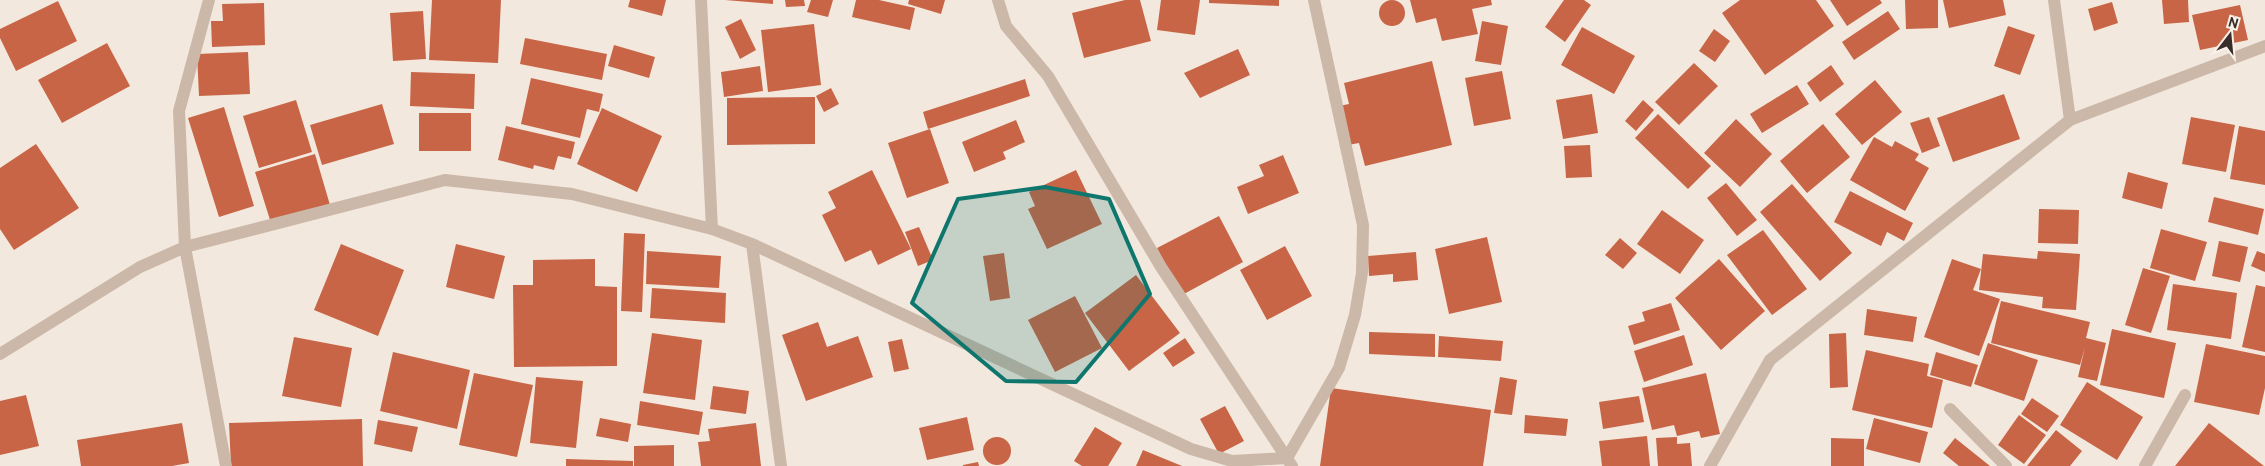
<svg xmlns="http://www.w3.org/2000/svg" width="2265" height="466" viewBox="0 0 2265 466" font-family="Overpass,sans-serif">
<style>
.building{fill:#c86546}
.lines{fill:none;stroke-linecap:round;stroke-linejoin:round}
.lane{stroke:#cbb8a8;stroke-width:12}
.street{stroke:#cbb8a8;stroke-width:12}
.marked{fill:#0f766e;fill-opacity:0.2;stroke:#0f766e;stroke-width:4;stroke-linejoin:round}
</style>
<rect width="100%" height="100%" fill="#f3e8dd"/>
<!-- building -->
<path class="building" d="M432,0H501L498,63L429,60Z
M630,0H666L662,16L628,7Z
M725,0H773V4Z
M785,0H804L805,6L786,7Z
M811,0H833L828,17L807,12Z
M856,0H879L915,8L910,30L852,17Z
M909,0H945L941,14L908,4Z
M1125,0H1140L1151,41L1084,58L1072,13Z
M1161,0H1200L1195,35L1157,30Z
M1209,0H1279V6L1209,3Z
M1410,0H1491L1492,5L1472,9L1478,34L1442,41L1436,18L1416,23Z
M1564,0H1584L1591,5L1565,42L1545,27Z
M1740,0H1816L1834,26L1765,75L1722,13Z
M1830,0H1880L1882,3L1847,26Z
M1905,0H1938V28L1906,29Z
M1943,0H2003L2006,15L1949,28Z
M2162,0H2188L2189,22L2164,24Z
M1379 13a13 13 0 1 1 26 0a13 13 0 1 1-26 0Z
M58,1L77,41L16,71L0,38V29Z
M2112,2L2118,23L2094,31L2088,9Z
M264,3L265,45L212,47L211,21H223L222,4Z
M2240,5L2248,40L2200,50L2192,15Z
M423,11L426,59L393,61L390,13Z
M1888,11L1900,29L1854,60L1842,42Z
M741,19L756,50L740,59L725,27Z
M1482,21L1508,26L1501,65L1475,61Z
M814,24L821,85L768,92L761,30Z
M2008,26L2035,35L2020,75L1994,66Z
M1582,27L1635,56L1614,94L1561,65Z
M1714,29L1730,41L1715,62L1699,51Z
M525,38L607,54L602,80L520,64Z
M107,43L130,86L62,123L38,80Z
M614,45L655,57L649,78L608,66Z
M1238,49L1250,75L1200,98L1184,73Z
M248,52L250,94L199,96L197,54Z
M1432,61L1452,145L1365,166L1359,143L1348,145L1339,106L1349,104L1344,83Z
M1694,63L1718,86L1679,125L1655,102Z
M1831,65L1844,84L1820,102L1807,83Z
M760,66L763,91L724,97L721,72Z
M1502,71L1511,119L1474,126L1465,78Z
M411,72L475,74L474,109L410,106Z
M531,78L603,94L599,112L587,109L580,138L521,124Z
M1025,79L1030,96L928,129L923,112Z
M1875,80L1902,112L1862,145L1835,114Z
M1797,85L1809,104L1762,133L1750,114Z
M831,88L839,104L824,112L816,96Z
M1592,94L1598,133L1563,139L1556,100Z
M2004,94L2020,139L1953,162L1937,118Z
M815,97V144L727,145V98Z
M296,100L312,152L259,168L243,116Z
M1643,100L1654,110L1636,131L1625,121Z
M382,104L394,144L322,165L310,125Z
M224,107L254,206L219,217L188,118Z
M602,108L662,136L637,192L577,164Z
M419,113H471V151H419Z
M1658,114L1711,166L1688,189L1635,138Z
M1929,117L1940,146L1922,153L1910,123Z
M2191,117L2235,125L2226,172L2182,164Z
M1736,119L1772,154L1740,187L1704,153Z
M1016,120L1025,142L1003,152L1006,159L974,172L962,142Z
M1823,124L1850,157L1807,193L1780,161Z
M506,126L575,142L571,159L558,156L554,170L534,165L533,169L498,160Z
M2239,126L2265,131V185L2230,179Z
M930,129L949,183L907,198L888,143Z
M1874,137L1892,147L1895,141L1919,154L1915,160L1929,168L1905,211L1850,180Z
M36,144L79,208L14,250L0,229V168Z
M1590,145L1592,177L1566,178L1564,146Z
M315,154L330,205L271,223L255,172Z
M1283,155L1299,193L1248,214L1237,187L1264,176L1259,165Z
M872,170L911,249L878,265L871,250L845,262L822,215L836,208L828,192Z
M1076,170L1102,224L1047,249L1028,209L1035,206L1029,192Z
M2128,172L2168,183L2162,209L2122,198Z
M1726,183L1757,220L1737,236L1707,198Z
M1792,184L1852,253L1820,281L1760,212Z
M1850,191L1913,223L1904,241L1887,232L1881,246L1834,222Z
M2214,197L2264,209L2258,235L2208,222Z
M2039,209L2079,210L2078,244L2038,243Z
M1662,210L1704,240L1680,274L1637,244Z
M1219,216L1243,262L1182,295L1157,248Z
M919,227L933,260L918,266L905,232Z
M2161,229L2207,242L2195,281L2150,268Z
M1763,230L1807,289L1772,315L1727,255Z
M624,233L645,234L642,312L621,311Z
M1487,237L1502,302L1449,314L1435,249Z
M1620,238L1637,253L1623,269L1605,255Z
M2219,241L2248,247L2240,282L2212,276Z
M341,244L404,270L378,336L314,310Z
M456,244L505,256L494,299L446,287Z
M1285,246L1312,296L1267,320L1240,270Z
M647,251L721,256L719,288L646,284Z
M2038,251L2080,254L2076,310L2042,308L2043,297L1979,290L1983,254L2037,259Z
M2257,251L2265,254V272L2251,266Z
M1416,252L1418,280L1393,282V274L1369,276L1368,256Z
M1004,253L1010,298L990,301L983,256Z
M595,259V286L617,287V366L514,367L513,285H533V260Z
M1719,259L1765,311L1721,350L1675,298Z
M1952,259L1981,269L1973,290L2000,299L1979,356L1924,337Z
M2143,268L2170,276L2151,333L2125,325Z
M1136,275L1180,333L1129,371L1085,313Z
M2173,284L2237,293L2231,339L2167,330Z
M2256,285L2265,287V352L2242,347Z
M652,288L726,293L725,323L650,318Z
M1075,296L1102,348L1055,372L1028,320Z
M2001,301L2090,322L2086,338L2106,343L2097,381L2078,377L2085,347L2080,365L1991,343Z
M1671,303L1680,330L1634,345L1628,326L1645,321L1642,312Z
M1867,309L1917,317L1913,342L1864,335Z
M818,322L827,347L858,336L873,377L806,401L782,335Z
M2112,329L2176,343L2164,398L2100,385Z
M1369,332L1435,334V357L1369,354Z
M652,333L702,340L695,400L643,393Z
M1846,333L1848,387L1830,388L1829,334Z
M1684,335L1693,365L1644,382L1634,351Z
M1439,336L1503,341L1501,361L1438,357Z
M294,337L352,348L341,407L282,396Z
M1185,338L1195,353L1173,367L1163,353Z
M902,339L909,369L894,372L888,342Z
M1988,343L2038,360L2024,401L1974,384Z
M2206,344L2265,356V388L2259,415L2194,402Z
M1866,350L1929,364L1927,376L1943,380L1932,428L1852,410Z
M393,352L470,370L457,429L380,411Z
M1936,352L1978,365L1971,387L1930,375Z
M474,373L533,385L517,457L459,445Z
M1706,373L1720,434L1701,438L1699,431L1677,436L1674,425L1652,430L1642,388Z
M536,377L583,381L576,448L530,443Z
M1500,377L1517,380L1512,415L1494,413Z
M2087,382L2143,417L2117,460L2060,425Z
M713,386L749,391L746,414L710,409Z
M1331,388L1491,410L1483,466H1320Z
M26,395L39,446L0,455V401Z
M1639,396L1644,422L1603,429L1599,402Z
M2032,398L2059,416L2047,432L2021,414Z
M640,401L703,412L699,435L637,425Z
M1225,406L1244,441L1219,454L1200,419Z
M1525,415L1568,419L1566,436L1524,433Z
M2019,415L2046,435L2024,464L1998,445Z
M967,417L974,450L927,460L919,428Z
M600,418L631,424L628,442L596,436Z
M1874,418L1928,432L1920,463L1866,449Z
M362,419L363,466H231L229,423Z
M378,420L418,427L412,452L374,444Z
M182,423L189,463L172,466H81L77,440Z
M756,423L761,466H701L698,442L710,441L708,429Z
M2209,423L2264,466H2175Z
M1095,427L1122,443L1108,466H1082L1074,461Z
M2056,430L2082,451L2070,466H2027Z
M1647,436L1650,466H1602L1599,441Z
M1677,437V444L1690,443L1692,466H1658L1656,438Z
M983 451a14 14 0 1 1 28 0a14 14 0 1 1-28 0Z
M1831,438L1864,439V466H1831Z
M1955,438L1990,466H1959L1943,453Z
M674,445V466H634V446Z
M1143,450L1182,466H1136Z
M566,459L633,461V466H566Z
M978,462L979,466H963V465Z"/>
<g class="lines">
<!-- lane -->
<path class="lane" d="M185,247L179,111L209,0"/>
<!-- street -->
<path class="street" d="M701,0L712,229
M998,0L1006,26L1048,76L1161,267L1292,466
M2054,0L2070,120
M752,244L781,466
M185,247L226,466
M0,354L140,267L185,247L445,180L572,194L712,229L752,244L1191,449L1232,461L1287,458L1339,368L1355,315L1362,273L1363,225L1314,0
M1950,409L2006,466
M1710,466L1770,360L2070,120L2265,46
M2145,466L2185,395"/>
</g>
<!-- marked area -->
<path class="marked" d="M1045,187L1109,199L1150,294L1076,382L1006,381L912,303L958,199Z"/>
<!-- north arrow -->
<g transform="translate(2230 35) rotate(16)" stroke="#faf2ea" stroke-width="4" paint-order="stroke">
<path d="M0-4L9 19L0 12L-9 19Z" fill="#382d29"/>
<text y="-8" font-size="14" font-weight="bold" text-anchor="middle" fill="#382d29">N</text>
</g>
</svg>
